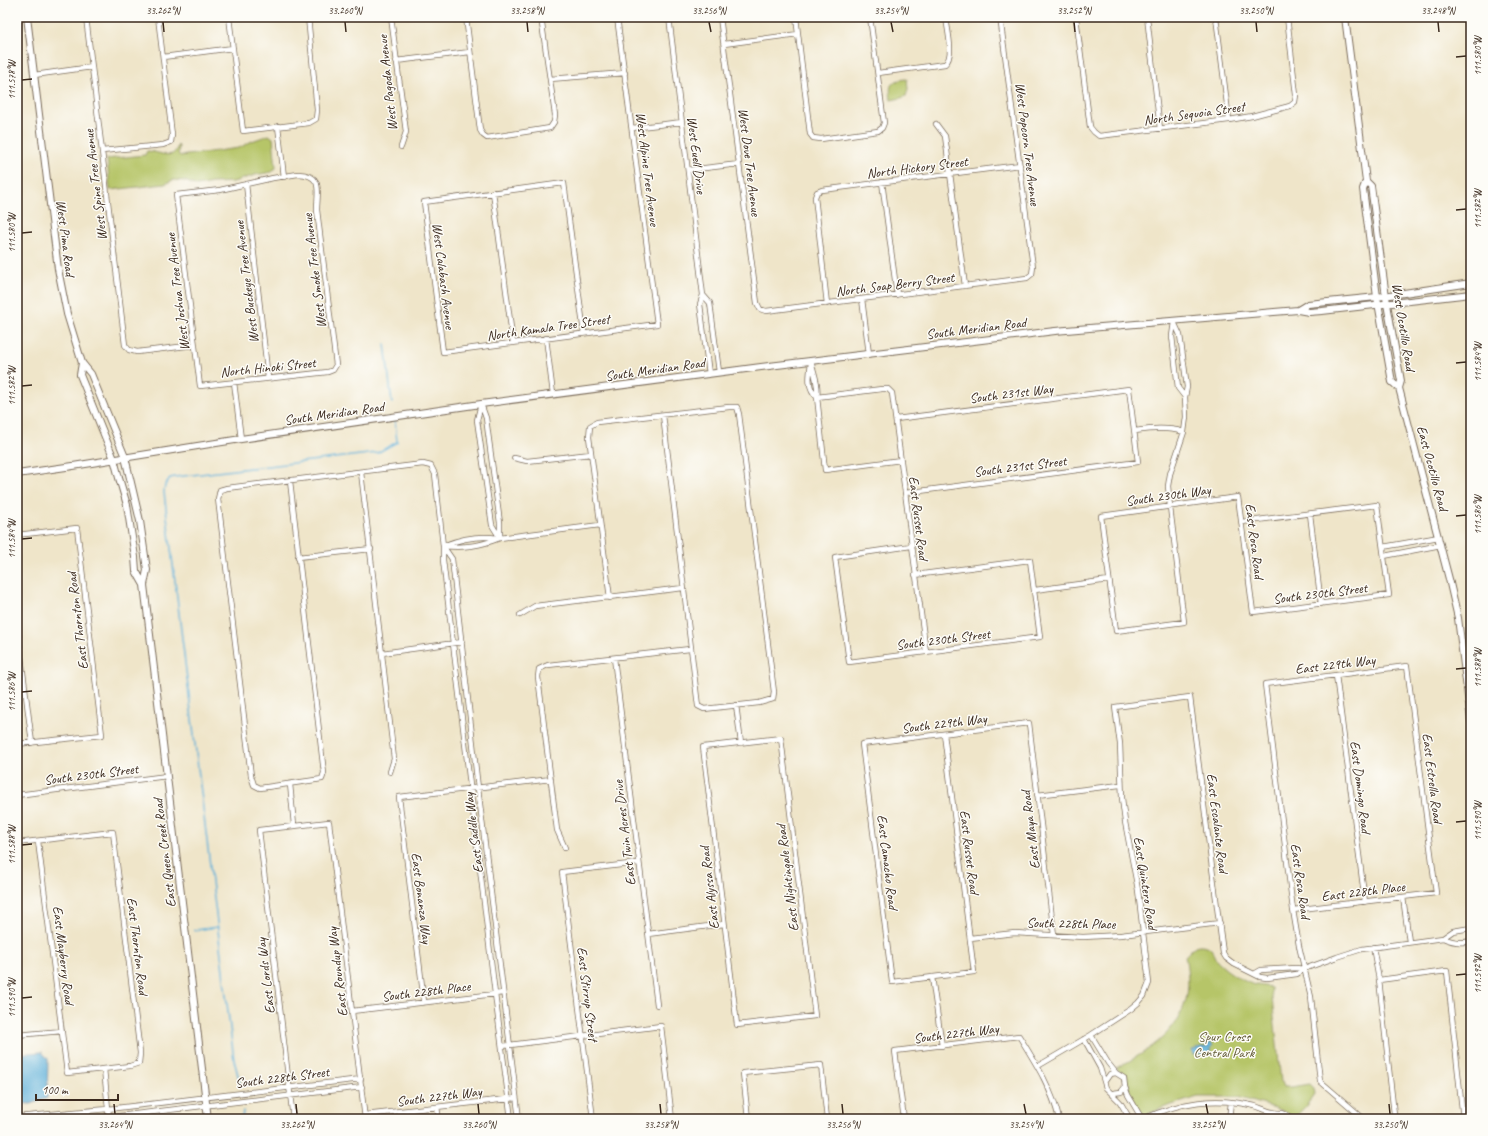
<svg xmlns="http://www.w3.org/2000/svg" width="1488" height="1136" viewBox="0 0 1488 1136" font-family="Caveat,sans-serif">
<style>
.green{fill:#b6c567;stroke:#787842}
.water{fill:#5eb0d9;stroke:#4c6d7c}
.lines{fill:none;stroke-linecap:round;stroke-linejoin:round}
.stream{stroke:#5eb0d9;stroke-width:1.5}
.street-casing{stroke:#7a6b5a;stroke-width:6}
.secondary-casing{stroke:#7a6b5a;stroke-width:8}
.street{stroke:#fff;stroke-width:4.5}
.secondary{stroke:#fff;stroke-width:6}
.ticks{fill:none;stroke:#3b2a1e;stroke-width:1.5}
.labels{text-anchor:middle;stroke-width:3;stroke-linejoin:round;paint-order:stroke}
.street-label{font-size:14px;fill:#3b2a1e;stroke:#fdfcf7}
.park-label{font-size:14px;fill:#605834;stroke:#fdfcf7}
.neatline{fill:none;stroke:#3b2a1e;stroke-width:1.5}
.ticks-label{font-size:10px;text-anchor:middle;fill:#3b2a1e}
</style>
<rect width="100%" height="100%" fill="#fdfcf7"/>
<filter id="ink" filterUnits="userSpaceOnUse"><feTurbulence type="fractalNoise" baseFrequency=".025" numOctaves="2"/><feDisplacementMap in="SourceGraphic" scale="8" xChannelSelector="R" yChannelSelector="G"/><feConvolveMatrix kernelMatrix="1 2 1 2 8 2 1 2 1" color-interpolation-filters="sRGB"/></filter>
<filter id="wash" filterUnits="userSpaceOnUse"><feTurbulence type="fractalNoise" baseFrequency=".012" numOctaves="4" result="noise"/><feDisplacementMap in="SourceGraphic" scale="16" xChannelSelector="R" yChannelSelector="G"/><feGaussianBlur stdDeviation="0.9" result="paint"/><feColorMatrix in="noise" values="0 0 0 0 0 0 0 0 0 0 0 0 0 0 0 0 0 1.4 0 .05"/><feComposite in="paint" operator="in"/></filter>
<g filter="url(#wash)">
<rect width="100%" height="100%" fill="#efe5c9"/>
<!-- green -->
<path class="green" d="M907,79L908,89L906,96L901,98L891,100C889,84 890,81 907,79Z
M269,135L273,138L276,168L272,172L255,175L233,182L212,183L197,186L185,181L173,180L165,184L110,190L107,159L145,155L147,151C159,151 175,163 178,144L179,147L178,153L180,156L239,148L252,141Z
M1199,945C1217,945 1210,956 1220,964C1228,972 1241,980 1252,984C1259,986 1264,985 1271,988L1281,1082L1283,1087H1292L1310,1084L1314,1088L1315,1094L1305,1107L1295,1117L1275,1108L1238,1097H1198L1168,1106L1145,1115L1139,1109L1132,1098L1128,1083L1124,1076L1116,1068C1150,1051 1187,1027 1188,984C1188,975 1187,965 1185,956L1195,946Z"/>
<!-- water -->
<path class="water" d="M1210,1042L1213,1045L1211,1049V1054L1193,1055L1192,1050L1207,1047V1044Z
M42,1052L48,1059L47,1098L31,1104L17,1103V1054Z"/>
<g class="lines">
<!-- stream -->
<path class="stream" d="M385,344L392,403
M194,930L218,927
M240,1083L234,1060L164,492L165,485L170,478L175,477L377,453L397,442L395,421
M242,1119L243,1111"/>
</g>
</g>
<g filter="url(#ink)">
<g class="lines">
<defs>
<path id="street" d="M86,17L125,345L129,350L137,352L195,345
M229,17L243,131L309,123L316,119L317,110L308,17
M391,17L406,132L401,147
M466,17L480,130L483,135L487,138L550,128L554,122L555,115L541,17
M669,17L703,295L700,304L709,374
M720,17L757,303L760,309L766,311L1027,278L1032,274L1033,267L1000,17
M796,17L810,134L813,138L821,139L878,131L882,128L884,123L870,17
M1076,17L1090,127L1094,132L1099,136L1229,120L1252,116L1290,106L1295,102L1296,95L1287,17
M1147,17L1160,129
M1216,17L1229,120
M724,44L798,34
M163,57L233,48
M396,61L470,52
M878,73L945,64C955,56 947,29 946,17
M34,75L92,67
M550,79L625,73
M936,124L945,136L965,286
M278,126L284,177
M632,128L682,122
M102,151L163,145L171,142L172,135L158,17
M688,170L739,164
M298,174C324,175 317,191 317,210L336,365L333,370L328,372L200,386L176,195L220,190L273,178Z
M882,182L897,295
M246,184L268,378
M493,192L513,343
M703,295L710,303L719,372
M862,299L869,354
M827,304L815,197L817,192L822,190L1020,165
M1174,322L1180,335L1187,387L1185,397L1186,417L1184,432L1170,474L1168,486L1170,507L1184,622L1116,631L1101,516L1238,497L1253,612L1389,595L1377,505L1242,522
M1174,322L1172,336L1178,388L1185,397
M584,333L564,183L424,202L443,352L657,324L617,17
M546,338L553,394
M811,361C814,373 819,385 817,397L825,470L901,460
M811,363C809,376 807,388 817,397
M234,382L241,439
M817,397L882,389H888L892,393L926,652
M481,404L477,420L492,525L500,538
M481,404L486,418L500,523V538
M896,419L1129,389L1138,462L905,493
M1134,431C1151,429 1167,427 1184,432
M514,458L527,461L591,454
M361,472L394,759L390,772
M290,481L324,773L322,779L260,788L254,785L251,776L218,499L220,490L227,488L423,464L431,466L435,474L443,546V560L495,994L511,1119
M1310,514L1321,604
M17,535L77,528L102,735L17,744
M445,545C463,538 479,535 498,538
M443,546L452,559L478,788L519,1119
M443,546C464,548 480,546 500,538L600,525
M911,546L835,557L849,662L1040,637L1030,560L915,575
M1383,547L1439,537
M1384,556L1441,545
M298,557L371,549
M1035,590L1109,580
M610,598L589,437L590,426L597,422L729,407H737L739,414L774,692L773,699L759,703L704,709L698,706L663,415
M520,615L535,606L683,588
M17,625L32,743
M382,653L462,642
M614,658L657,1005
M1336,675L1365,902
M736,705L741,743
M944,734L974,972L892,982L862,744L1029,723L1054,935
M781,738L815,1016L737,1025L703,747Z
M290,784L294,825
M17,795L167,776
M1037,795L1120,785
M17,843L113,832L140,1053L139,1063L130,1066L67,1073L38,841
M565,848L557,830L538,677L539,669L548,665L690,649
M1403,897L1409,942
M1293,910L1436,893L1407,666L1265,684L1293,910L1299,946L1311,997L1320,1081L1364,1119
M648,934L724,924
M970,938L1015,933L1083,937L1121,935L1220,923
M1443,938C1452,942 1460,944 1471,941
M1373,947L1379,980L1394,1114L1392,1119
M1254,974L1261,970L1296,968L1304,969
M932,977L942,1046
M1379,980L1447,971L1463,1119
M424,1002L399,797L551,779
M352,1011L503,993
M17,1035L62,1031
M1091,1035L1108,1063L1116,1073L1124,1078L1125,1087L1128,1095L1142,1119
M1084,1039L1100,1068L1106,1088L1120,1102L1130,1119
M502,1046L661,1026L672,1119
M1038,1066L1091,1035L1131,1009L1138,1003L1144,996L1149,983L1138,890L1125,822L1122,798L1120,744L1115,707L1190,697L1223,953L1226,958L1234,964L1260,977L1267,978L1297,974L1304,969L1337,957L1362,949L1443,938L1453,931L1471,928
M104,1069L109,1118
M1105,1081L1110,1074L1116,1073
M1113,1093L1121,1092L1125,1087
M437,1107L439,1119
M1274,1113L1279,1119
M365,1115L516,1098
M17,1117L108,1109L361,1079
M94,1119L362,1087
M293,1119L259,830L329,822L365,1119
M593,1119L562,872L638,863
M748,1119L743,1073L821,1065L827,1119
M904,1119L895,1051L1019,1036C1035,1062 1052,1088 1059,1119
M1143,1119C1180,1102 1215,1096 1255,1106C1261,1108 1267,1111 1273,1112C1276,1113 1279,1113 1282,1113C1286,1114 1290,1117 1293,1119
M1229,1119L1231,1102"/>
<path id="secondary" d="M27,17L58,269L67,314L82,363L91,374L125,457L140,521L147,570L144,585L208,1119
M1345,17L1366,181L1363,189L1377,297L1392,382L1399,388
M1366,181L1371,186L1387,304L1401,381L1399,388
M1298,310L1308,304L1377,297L1471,283
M82,363L80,375L114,459L119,478L127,505L135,557L136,571L144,585
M1399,388L1449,579L1458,618L1471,721
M17,474L73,466L241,439L481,404L761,367L1055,331L1298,310L1309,312L1322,311L1471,294"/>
</defs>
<!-- street casing -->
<use href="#street" class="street-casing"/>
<!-- secondary casing -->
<use href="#secondary" class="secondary-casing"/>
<!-- street -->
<use href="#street" class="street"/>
<!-- secondary -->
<use href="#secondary" class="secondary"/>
</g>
</g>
<!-- ticks -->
<path class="ticks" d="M163,22L164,32M345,22L346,32M527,22L528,32M709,22L711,32M891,22L893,32M1074,22L1075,32M1256,22L1257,32M1438,22L1439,32M1456,57L1466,56M22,80L32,79M1456,210L1466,209M22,233L32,232M1456,363L1466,362M22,386L32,385M1456,516L1466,515M22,539L32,538M1456,669L1466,668M22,692L32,691M1456,822L1466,821M22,845L32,844M1456,975L1466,974M22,998L32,997M114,1104L115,1114M296,1104L297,1114M478,1104L479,1114M660,1104L661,1114M842,1104L843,1114M1024,1104L1026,1114M1206,1104L1208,1114M1389,1104L1390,1114"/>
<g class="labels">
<!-- street labels -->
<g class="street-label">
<text transform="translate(387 83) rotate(-96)" y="5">West Pagoda Avenue</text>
<text transform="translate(1194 113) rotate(-8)" y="5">North Sequoia Street</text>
<text transform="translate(1028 144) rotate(83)" y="5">West Popcorn Tree Avenue</text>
<text transform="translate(697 155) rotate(83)" y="5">West Euell Drive</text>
<text transform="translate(750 162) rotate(83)" y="5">West Dove Tree Avenue</text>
<text transform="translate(917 167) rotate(-7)" y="5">North Hickory Street</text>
<text transform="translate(648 169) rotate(83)" y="5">West Alpine Tree Avenue</text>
<text transform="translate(95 185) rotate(-97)" y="5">West Spine Tree Avenue</text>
<text transform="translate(66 238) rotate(83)" y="5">West Pima Road</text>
<text transform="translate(314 271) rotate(-97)" y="5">West Smoke Tree Avenue</text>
<text transform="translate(444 276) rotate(83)" y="5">West Calabash Avenue</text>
<text transform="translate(246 282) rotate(-97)" y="5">West Buckeye Tree Avenue</text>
<text transform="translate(895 284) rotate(-7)" y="5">North Soap Berry Street</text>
<text transform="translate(177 292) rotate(-97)" y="5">West Joshua Tree Avenue</text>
<text transform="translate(548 327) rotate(-8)" y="5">North Kamala Tree Street</text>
<text transform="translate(1404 327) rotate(81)" y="5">West Ocotillo Road</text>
<text transform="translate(976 328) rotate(-7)" y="5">South Meridian Road</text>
<text transform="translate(268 367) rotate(-6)" y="5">North Hinoki Street</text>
<text transform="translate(655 369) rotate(-8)" y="5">South Meridian Road</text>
<text transform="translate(1011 393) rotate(-7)" y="5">South 231st Way</text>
<text transform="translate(334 413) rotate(-8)" y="5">South Meridian Road</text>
<text transform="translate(1020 466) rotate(-7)" y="5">South 231st Street</text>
<text transform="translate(1433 468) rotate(75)" y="5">East Ocotillo Road</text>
<text transform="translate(1168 495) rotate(-8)" y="5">South 230th Way</text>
<text transform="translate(919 518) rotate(83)" y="5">East Russet Road</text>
<text transform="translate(1255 541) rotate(83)" y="5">East Rosa Road</text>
<text transform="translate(1320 593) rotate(-7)" y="5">South 230th Street</text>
<text transform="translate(77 621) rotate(-97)" y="5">East Thornton Road</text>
<text transform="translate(943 639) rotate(-7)" y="5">South 230th Street</text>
<text transform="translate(1335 664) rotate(-7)" y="5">East 229th Way</text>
<text transform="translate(944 723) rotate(-7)" y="5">South 229th Way</text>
<text transform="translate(91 774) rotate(-7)" y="5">South 230th Street</text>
<text transform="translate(1433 778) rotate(83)" y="5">East Estrella Road</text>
<text transform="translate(1361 787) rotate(83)" y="5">East Domingo Road</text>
<text transform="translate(1218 823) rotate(83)" y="5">East Escalante Road</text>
<text transform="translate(1030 830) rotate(-97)" y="5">East Maya Road</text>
<text transform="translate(473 833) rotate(-97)" y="5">East Saddle Way</text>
<text transform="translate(624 833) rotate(-97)" y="5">East Twin Acres Drive</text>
<text transform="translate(970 852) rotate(83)" y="5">East Russet Road</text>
<text transform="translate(164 853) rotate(-97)" y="5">East Queen Creek Road</text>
<text transform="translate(888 862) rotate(83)" y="5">East Camacho Road</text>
<text transform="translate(787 878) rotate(-97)" y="5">East Nightingale Road</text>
<text transform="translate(1301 881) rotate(82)" y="5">East Rosa Road</text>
<text transform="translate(1146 883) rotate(81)" y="5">East Quintero Road</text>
<text transform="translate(709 888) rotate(-97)" y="5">East Alyssa Road</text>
<text transform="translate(1363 891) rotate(-7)" y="5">East 228th Place</text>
<text transform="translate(422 898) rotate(83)" y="5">East Bonanza Way</text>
<text transform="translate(1071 923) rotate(1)" y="5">South 228th Place</text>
<text transform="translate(138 946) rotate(83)" y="5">East Thornton Road</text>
<text transform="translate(64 955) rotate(83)" y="5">East Mayberry Road</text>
<text transform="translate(337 972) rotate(-97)" y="5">East Roundup Way</text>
<text transform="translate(265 976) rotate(-97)" y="5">East Lords Way</text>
<text transform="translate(426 991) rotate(-7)" y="5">South 228th Place</text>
<text transform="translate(588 994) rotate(83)" y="5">East Stirrup Street</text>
<text transform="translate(956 1033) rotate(-7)" y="5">South 227th Way</text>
<text transform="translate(282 1077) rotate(-7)" y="5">South 228th Street</text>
<text transform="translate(439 1096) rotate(-7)" y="5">South 227th Way</text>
</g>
<!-- park labels -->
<g class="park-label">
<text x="1224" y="1041">Spur Cross<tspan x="1224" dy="16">Central Park</tspan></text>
</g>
</g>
<!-- margin -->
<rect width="1488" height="1136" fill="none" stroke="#fdfcf7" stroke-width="44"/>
<!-- scale -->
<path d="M36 1094v6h82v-6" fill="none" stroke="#3b2a1e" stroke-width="2"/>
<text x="42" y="1094" font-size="12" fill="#3b2a1e" stroke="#fdfcf7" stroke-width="3" paint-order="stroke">100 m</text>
<rect x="22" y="22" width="1444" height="1092" class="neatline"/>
<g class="ticks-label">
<text x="163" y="14">33.262°N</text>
<text x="345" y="14">33.260°N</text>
<text x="527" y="14">33.258°N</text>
<text x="709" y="14">33.256°N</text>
<text x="891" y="14">33.254°N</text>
<text x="1074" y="14">33.252°N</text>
<text x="1256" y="14">33.250°N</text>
<text x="1438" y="14">33.248°N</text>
<text transform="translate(1477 56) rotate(-90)" y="4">111.580°W</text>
<text transform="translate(11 80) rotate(-90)" y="4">111.578°W</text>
<text transform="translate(1477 209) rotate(-90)" y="4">111.582°W</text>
<text transform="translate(11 233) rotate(-90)" y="4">111.580°W</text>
<text transform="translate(1477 362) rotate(-90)" y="4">111.584°W</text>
<text transform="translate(11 386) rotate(-90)" y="4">111.582°W</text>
<text transform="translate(1477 515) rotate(-90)" y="4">111.586°W</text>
<text transform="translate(11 539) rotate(-90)" y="4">111.584°W</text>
<text transform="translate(1477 668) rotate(-90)" y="4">111.588°W</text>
<text transform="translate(11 692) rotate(-90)" y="4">111.586°W</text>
<text transform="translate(1477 821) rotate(-90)" y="4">111.590°W</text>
<text transform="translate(11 845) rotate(-90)" y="4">111.588°W</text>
<text transform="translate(1477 974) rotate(-90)" y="4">111.592°W</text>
<text transform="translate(11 998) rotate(-90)" y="4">111.590°W</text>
<text x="115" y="1128">33.264°N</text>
<text x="297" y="1128">33.262°N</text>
<text x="479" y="1128">33.260°N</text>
<text x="661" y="1128">33.258°N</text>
<text x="843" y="1128">33.256°N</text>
<text x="1026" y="1128">33.254°N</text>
<text x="1208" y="1128">33.252°N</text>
<text x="1390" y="1128">33.250°N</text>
</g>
</svg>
